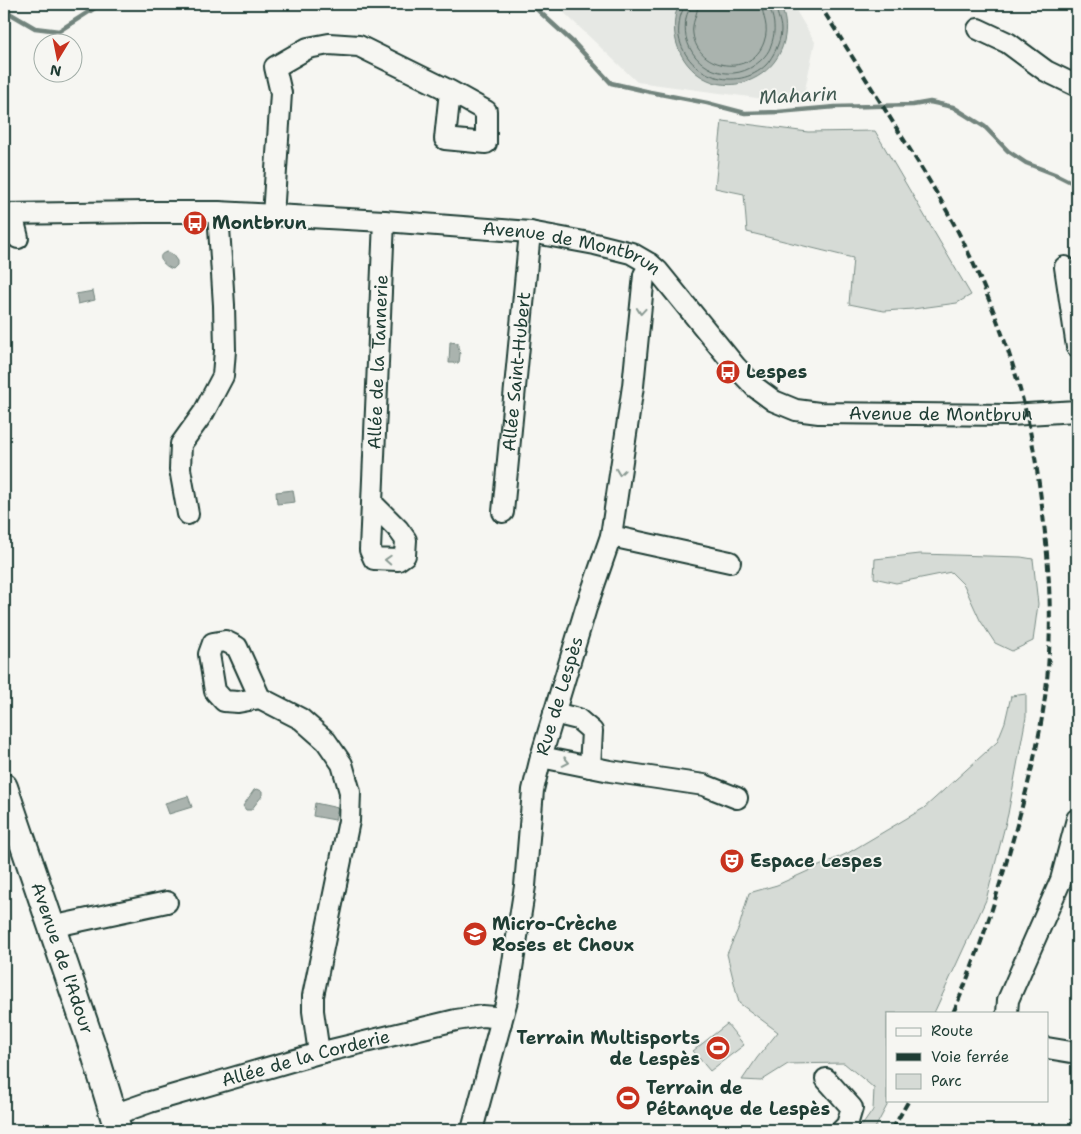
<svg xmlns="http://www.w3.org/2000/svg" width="1081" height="1134" viewBox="0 0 1081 1134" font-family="'Shantell Sans',sans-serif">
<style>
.built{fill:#e6e8e4}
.green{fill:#d6dbd6;stroke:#7a8c85}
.water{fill:#aab3ae;stroke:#72847d}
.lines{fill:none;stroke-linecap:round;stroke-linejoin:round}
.shore{stroke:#576c65;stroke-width:1}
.stream{stroke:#72847d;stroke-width:4.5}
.minor-casing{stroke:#1f3d34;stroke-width:24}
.major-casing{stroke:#1f3d34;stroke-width:30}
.minor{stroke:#f6f6f2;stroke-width:20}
.major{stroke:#f6f6f2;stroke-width:26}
.rail{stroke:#1f3d34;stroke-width:4;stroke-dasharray:8 4;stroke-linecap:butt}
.oneway{stroke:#8a9a93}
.labels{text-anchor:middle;stroke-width:4;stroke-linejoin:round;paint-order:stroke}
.poi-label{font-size:18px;font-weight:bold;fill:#1f3d34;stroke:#f6f6f2;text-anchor:start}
.street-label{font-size:18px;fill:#1f3d34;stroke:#f6f6f2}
.water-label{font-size:19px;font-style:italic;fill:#425a52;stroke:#f6f6f2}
</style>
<rect width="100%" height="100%" fill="#f6f6f2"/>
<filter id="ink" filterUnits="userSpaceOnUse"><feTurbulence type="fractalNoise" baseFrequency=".02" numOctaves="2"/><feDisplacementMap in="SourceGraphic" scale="10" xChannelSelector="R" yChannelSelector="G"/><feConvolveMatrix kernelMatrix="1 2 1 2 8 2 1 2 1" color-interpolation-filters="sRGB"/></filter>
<g filter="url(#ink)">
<!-- built -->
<path class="built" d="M555,4H792L815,42L802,104L637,82Z"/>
<!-- green -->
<path class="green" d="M722,121L808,132L875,131L971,295L957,303L913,309L884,311L849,304L853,258L747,232L744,194L715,188Z
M920,554L1021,557L1033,559L1038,604L1033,641L1012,651L995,643L980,620L964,585L951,572L896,583L874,578L875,559Z
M1026,694V717L1008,814L986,900L934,1013H887V1100H890L874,1130H859L873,1110L874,1088L844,1063L788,1064L761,1081L742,1080L757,1058L778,1032L739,1003L727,954L739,927L749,893L777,885L848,853L924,808L997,742L1005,722L1011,696Z
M727,1024L744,1045L710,1071L693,1051Z"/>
<!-- water -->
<path class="water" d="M680,4H779C786,15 787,28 784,41C777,72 743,92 713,82C686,73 671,45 675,18C675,13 678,8 680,4Z
M168,252L172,254L177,261V265L173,269C164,267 153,254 168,252Z
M93,291L95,300L78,304L76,294Z
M450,342L458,343V347L460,354L459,363H449Z
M293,490L295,502L277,504L276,492Z
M257,789L262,791V796L251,810H246L243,806L254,790Z
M188,796L192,807L169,814L165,803Z
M315,803L338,808L335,820L313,816Z"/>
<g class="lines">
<!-- shore -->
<path class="shore" d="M684,4C684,9 681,13 680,18C679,24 678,32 679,37C687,77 737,93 766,65C769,62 771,58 773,55C777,48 781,38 781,30C781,21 776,12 775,4
M691,4C690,9 687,13 686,18C685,23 685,32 686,37C693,68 728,84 755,65C762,60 769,53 771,45C775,35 775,24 772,15C771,11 769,8 769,4
M698,4C698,14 691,23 693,34C698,71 752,77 764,42C770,25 762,18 762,4"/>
<!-- stream -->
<path class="stream" d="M531,4L576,45L611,83L650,92L707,103L745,113L778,112L835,107L913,105L930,102L953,107L985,127L1008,151L1026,163L1057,175L1077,185
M4,10L35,28L59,31L101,4"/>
<defs>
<g id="minor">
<path d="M978,29L1008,43L1046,71L1077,86"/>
<path id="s1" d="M4,214L145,212H218L384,221L530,232L595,244L631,253L650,264L658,271L736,367L755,387L774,401L796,410L819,413L1010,415L1077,411"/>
<path d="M12,214L18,238"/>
<path d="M273,216L281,93L275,67L308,48L329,44L359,46L450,91L445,139L486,143V111L450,91"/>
<path d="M1065,267L1077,347"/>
<path id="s2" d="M372,503L398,529L406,540L405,555L398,560L374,559L370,550L384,221"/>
<path id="s3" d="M503,512L530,232"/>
<path d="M188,514L180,469L181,444L204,412L223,376L225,350L224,305L218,212"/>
<path d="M611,536L730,562"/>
<path d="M260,698L238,702L224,701L215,691L209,654L213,643L225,641L237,647L260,698L301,719L326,741L342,764L350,792L349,821L313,996V1011L319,1053"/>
<path d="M554,713L578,719L592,731L590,767"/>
<path d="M541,757L610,771L704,785L737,798"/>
<path d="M51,927L167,902"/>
<path d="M1007,1013L1008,1000L1061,880L1077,819"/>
<path d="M1047,1048L1077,1053"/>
<path d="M826,1079L852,1108L847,1125L842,1130"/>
<path id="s4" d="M113,1115L150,1102L319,1053L456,1020L482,1016L494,1017L501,1022"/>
<path id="s5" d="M472,1130L507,1000L525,886L533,790L541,757L586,608L611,536L633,386L644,275L650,264"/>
</g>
<g id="major">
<path id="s6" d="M4,787L95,1054L118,1130"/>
</g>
</defs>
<!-- minor casing -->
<use href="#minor" class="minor-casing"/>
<!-- major casing -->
<use href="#major" class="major-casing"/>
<!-- minor -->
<use href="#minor" class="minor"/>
<!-- major -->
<use href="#major" class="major"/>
<!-- rail -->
<path class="rail" d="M819,4C846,46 872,89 899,132C924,172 949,211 969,254C993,306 1014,361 1027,417C1035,452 1040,488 1044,524C1050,576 1052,628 1047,680C1041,741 1024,801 1007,860C992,912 975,963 953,1013
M892,1130L909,1100"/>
</g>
<!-- one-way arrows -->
<defs><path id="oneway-chevron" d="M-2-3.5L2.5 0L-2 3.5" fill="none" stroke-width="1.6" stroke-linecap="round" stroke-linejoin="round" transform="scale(1.25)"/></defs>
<g class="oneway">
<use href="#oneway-chevron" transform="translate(641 311) rotate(95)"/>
<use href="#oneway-chevron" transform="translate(620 472) rotate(98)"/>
<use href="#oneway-chevron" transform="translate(388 560) rotate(-177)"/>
<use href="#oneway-chevron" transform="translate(566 762) rotate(11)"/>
</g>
</g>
<!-- icons -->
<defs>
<symbol id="bus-disc" viewBox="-11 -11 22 22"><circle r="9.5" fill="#c8321e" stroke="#f6f6f2"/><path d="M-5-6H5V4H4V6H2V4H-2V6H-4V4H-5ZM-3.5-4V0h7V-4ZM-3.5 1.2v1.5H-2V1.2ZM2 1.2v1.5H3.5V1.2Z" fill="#fff"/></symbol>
<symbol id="theatre-disc" viewBox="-11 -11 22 22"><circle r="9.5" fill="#c8321e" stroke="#f6f6f2"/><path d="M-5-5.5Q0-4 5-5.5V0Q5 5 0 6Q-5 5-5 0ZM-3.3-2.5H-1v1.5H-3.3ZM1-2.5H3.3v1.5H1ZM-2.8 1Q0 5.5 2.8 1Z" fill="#fff"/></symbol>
<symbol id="school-disc" viewBox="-11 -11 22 22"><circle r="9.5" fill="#c8321e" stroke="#f6f6f2"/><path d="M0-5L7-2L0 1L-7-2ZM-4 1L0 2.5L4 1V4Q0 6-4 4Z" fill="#fff"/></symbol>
<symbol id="stadium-disc" viewBox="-11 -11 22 22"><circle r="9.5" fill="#c8321e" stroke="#f6f6f2"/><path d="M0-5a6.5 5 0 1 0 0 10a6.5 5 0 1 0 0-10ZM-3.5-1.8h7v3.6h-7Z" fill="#fff"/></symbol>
</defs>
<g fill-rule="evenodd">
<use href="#bus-disc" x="181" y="209" width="28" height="28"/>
<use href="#bus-disc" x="714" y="358" width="28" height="28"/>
<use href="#theatre-disc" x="718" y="847" width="28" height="28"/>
<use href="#school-disc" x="461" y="920" width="28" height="28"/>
<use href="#stadium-disc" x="704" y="1034" width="28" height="28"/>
<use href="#stadium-disc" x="614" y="1084" width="28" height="28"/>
</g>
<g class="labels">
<!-- poi labels -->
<g class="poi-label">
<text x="212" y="229">Montbrun</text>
<text x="746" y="378">Lespes</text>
<text x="750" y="867">Espace Lespes</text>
<text x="492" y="930">Micro-Crèche<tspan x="492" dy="21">Roses et Choux</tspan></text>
<text x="700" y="1044" text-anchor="end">Terrain Multisports<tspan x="700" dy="21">de Lespès</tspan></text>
<text x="646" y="1094">Terrain de<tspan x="646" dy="21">Pétanque de Lespès</tspan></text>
</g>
<!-- street labels -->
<g class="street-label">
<text dy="6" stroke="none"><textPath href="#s1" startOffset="571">Avenue de Montbrun</textPath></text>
<text dy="6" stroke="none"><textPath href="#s2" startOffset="296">Allée de la Tannerie</textPath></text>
<text dy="6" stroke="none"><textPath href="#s3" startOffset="141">Allée Saint-Hubert</textPath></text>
<text dy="6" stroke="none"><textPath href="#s1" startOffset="1006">Avenue de Montbrun</textPath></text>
<text dy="6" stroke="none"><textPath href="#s5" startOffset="444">Rue de Lespès</textPath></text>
<text dy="6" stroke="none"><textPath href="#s6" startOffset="181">Avenue de l'Adour</textPath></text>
<text dy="6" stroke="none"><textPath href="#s4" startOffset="201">Allée de la Corderie</textPath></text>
</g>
<!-- water labels -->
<g class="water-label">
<text transform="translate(798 95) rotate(-3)" y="7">Maharin</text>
</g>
</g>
<!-- margin -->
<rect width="1081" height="1134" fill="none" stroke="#f6f6f2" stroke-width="20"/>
<rect x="10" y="10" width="1061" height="1114" fill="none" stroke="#1f3d34" stroke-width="2" filter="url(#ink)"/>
<!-- legend -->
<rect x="886" y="1012" width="162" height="90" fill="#f6f6f2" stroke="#a0aca6"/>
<rect x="896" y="1028" width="25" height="8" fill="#f6f6f2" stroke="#a0aca6"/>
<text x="931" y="1036" font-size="15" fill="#1f3d34">Route</text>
<rect x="896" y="1053" width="25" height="8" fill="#1f3d34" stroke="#a0aca6"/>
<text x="931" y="1062" font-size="15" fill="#1f3d34">Voie ferrée</text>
<rect x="896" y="1074" width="25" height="15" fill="#d6dbd6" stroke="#a0aca6"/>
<text x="931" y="1086" font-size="15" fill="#1f3d34">Parc</text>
<!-- north arrow -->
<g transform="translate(58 58) rotate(190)"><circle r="24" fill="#f6f6f2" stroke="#a0aca6"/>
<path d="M0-4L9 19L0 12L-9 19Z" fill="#c8321e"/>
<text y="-8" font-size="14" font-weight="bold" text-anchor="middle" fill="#1f3d34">N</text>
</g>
</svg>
